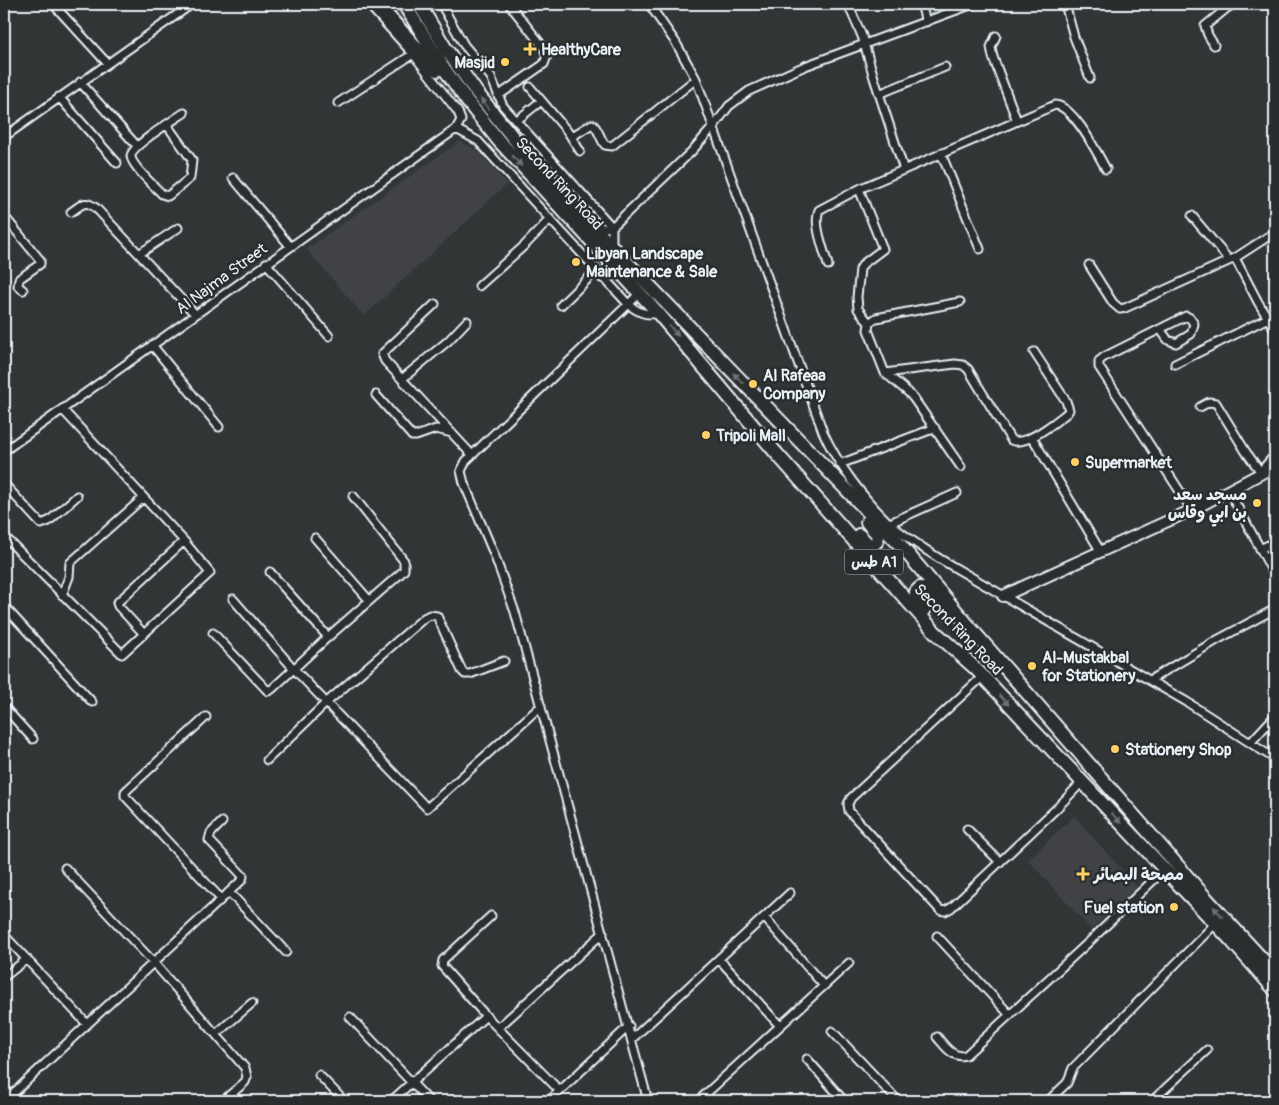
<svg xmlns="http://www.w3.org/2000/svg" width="1279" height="1105" viewBox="0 0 1279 1105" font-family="Pangolin,'Playpen Sans Arabic',sans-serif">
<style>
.built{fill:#3f4244}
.green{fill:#494d4f;stroke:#989fa4}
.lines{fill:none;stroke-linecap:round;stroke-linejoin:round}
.street-casing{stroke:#e8f1f8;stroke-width:11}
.secondary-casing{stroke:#e8f1f8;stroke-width:14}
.highway-casing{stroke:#e8f1f8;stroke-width:16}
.street{stroke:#2a2d2e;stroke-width:7}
.secondary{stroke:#2a2d2e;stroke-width:10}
.highway{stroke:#2a2d2e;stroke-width:12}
.oneway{fill:#6c7275}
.poi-dot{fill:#ffd166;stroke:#2a2d2e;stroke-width:2}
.labels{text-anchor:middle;stroke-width:5;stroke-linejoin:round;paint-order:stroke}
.shield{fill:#2a2d2e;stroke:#afb6bb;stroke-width:1}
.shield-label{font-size:15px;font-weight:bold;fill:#e8f1f8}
.poi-label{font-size:16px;font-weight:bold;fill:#e8f1f8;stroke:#2a2d2e;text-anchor:start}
.street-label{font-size:16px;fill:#e8f1f8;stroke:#2a2d2e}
</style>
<rect width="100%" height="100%" fill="#323536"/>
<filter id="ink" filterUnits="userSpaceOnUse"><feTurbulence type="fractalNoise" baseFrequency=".02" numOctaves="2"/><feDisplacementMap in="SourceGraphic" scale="10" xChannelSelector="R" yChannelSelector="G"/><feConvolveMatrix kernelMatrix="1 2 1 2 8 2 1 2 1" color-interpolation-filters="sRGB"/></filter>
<g filter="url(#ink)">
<!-- built -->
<path class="built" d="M460,141L481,153L507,184L364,316L306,249Z
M1074,816L1138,888L1091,929L1028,860Z"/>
<!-- green -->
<path class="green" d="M384,4H400L419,42Z"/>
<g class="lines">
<defs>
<path id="street" d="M53,4L107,63
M441,4L464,45L491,77L503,106L612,227V245
M649,4L676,43L696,79L823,432C838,465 863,498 889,523C905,537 923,548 940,559L1187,702L1275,759
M848,4L862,36L874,78L904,170
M921,4L926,22
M1065,4L1074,37L1090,78
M1226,4L1227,8L1234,4
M996,36L991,47L993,57L1017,121
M1214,45L1208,35L1205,26L1227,8
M80,82L137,146
M530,87L568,132L580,151
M879,94L945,67
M498,96L544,64L547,56L544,48L509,4
M59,97L117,163
M338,103L413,54
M516,121L541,101
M167,125L192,160L190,178L168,196L162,194C155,187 131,165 131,156C131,146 175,119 184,113
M456,129L478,141L628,304C638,312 645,316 658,313
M4,137L192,4
M571,137L592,124C598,127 600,139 605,145L612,146L696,79
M941,153L980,249
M233,178L290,246
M859,189L883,249L863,264L860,269L857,297L858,309L869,323
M71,212C82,205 84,199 96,208L195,314
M4,216L40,260V264L19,279L18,286L23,290
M1192,216L1229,260
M594,226L604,228L612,227L691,152L714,126L729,106L749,91L805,66L973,4
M139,254L178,228
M1235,258L1258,302L1275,330
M266,263L329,336
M828,265C824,250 813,224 819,210L859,189L1055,105C1074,106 1097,153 1106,169
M1089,265L1113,303L1120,309L1125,308L1235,258L1275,232
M479,286L525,245L550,219
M640,293L466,461L461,471L464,483L494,554L515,612L648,1101
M960,302L876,318L869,323L868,330L885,373L908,392L914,399L961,467
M435,304L382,354L385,361L472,455
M561,305L597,270
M1160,329L1168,340L1176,343L1191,334L1194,324L1190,318L1186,316L1104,357L1099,361V367L1192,510
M152,345L219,427
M1175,364L1268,318
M885,373L955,364L963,365L968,369L1011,440C1026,447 1055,422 1067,413L1069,410L1066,401L1034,352
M402,379L448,341L467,321
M376,395L412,436H416L436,429L452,433
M1200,407L1209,402L1216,403L1246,452L1260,471
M1032,437L1101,552
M4,451L456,129L461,120L458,112L413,54L368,4
M840,464L935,428
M1259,473L1275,455
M4,484L41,524L49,521L77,496
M1229,491L1275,576
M890,523L957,493
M4,536L122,654L210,573L184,541L62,409
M315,538L369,600
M1260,549L1275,542
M270,572L328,637
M62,595L69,577L70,563L143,498
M233,599L294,669L427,808L541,706
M4,606L92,702
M213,633L265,688L268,691L272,689L328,637L400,574L404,570V561L353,496
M144,634L118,606L117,603L184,541
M982,677L851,798L848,804L849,811L940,910L945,911L951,908L1057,808L1082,782
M1150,680L1217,640L1275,609
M4,707L33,739
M206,717L128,789L125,792V796L221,899
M1251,742L1275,716
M267,760L327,702L424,618L430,615L437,616L462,671L465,674H470L504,661
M967,829L1000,862
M65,868L154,963L245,1068L247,1077L245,1082L223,1101
M229,892L286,952
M491,916L443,960L442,966L486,1016L560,1091
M764,917L824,986
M4,935L87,1024
M937,936L1010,1015
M719,959L780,1026
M4,977L27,959
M350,1017L429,1101
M498,1028L603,933
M832,1031L898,1101
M216,1034L252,1003
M937,1037C945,1046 953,1059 966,1055L1091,940L1165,869
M632,1039L790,893
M807,1059L844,1101
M319,1075L344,1101
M5,1101L242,880L243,876L209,840L211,833L222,822
M391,1101L486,1016
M549,1101L629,1026
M698,1101L849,963
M1048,1101L1067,1083L1073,1068L1215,924
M1152,1101L1207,1050"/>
<path id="secondary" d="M1003,596L1192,510L1275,466"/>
<path id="highway" d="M377,4L437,70
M404,4L443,67L467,101L499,141L658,313L777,454L935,632L975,668L1230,939L1275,990
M419,4L446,49L477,93L528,156L614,249L901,546L973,631L1205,897L1275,973
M603,276L614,265
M859,535L869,545L874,544L877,541L878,535L867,522
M925,609L916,596V592L920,588L924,589L949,613"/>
</defs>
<!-- street casing -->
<use href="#street" class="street-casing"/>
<!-- secondary casing -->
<use href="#secondary" class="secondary-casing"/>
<!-- highway casing -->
<use href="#highway" class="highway-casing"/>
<!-- street -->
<use href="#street" class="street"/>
<!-- secondary -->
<use href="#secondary" class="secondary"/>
<!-- highway -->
<use href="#highway" class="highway"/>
</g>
<!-- one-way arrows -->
<defs><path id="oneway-solid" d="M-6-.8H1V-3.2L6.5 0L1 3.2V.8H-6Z" transform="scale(1.25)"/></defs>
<g class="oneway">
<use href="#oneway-solid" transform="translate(485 104) rotate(-128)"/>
<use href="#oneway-solid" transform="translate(517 161) rotate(47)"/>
<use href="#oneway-solid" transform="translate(674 331) rotate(49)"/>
<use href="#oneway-solid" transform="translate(738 378) rotate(-134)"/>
<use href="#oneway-solid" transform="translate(1004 700) rotate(47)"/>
<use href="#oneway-solid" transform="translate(1116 818) rotate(47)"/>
<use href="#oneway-solid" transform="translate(1218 912) rotate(-132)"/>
</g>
</g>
<!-- markers -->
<g class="poi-dot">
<path d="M527.5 41.5h5v5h5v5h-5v5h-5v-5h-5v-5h5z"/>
<circle cx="505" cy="62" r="5"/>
<circle cx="576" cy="262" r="5"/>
<circle cx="753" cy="384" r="5"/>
<circle cx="706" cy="435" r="5"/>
<circle cx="1075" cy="462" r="5"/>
<circle cx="1257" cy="503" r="5"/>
<circle cx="1032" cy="666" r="5"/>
<circle cx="1115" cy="749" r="5"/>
<path d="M1080.5 866.5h5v5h5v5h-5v5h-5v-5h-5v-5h5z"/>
<circle cx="1174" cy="907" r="5"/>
</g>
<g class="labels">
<!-- shield labels -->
<rect class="shield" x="845" y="549.5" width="58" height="25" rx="4"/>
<g class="shield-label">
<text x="874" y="567">طس A1</text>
</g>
<!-- poi labels -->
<g class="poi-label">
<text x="541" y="55">HealthyCare</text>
<text x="495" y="68" text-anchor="end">Masjid</text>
<text x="586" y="259">Libyan Landscape<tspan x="586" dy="18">Maintenance &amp; Sale</tspan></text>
<text x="763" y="381">Al Rafeaa<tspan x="763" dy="18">Company</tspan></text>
<text x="716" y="441">Tripoli Mall</text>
<text x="1085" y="468">Supermarket</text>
<text x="1247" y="500" text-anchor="end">مسجد سعد<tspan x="1247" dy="18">بن ابي وقاس</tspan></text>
<text x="1042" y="663">Al-Mustakbal<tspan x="1042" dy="18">for Stationery</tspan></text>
<text x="1125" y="755">Stationery Shop</text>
<text x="1094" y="880">مصحة البصائر</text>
<text x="1164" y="913" text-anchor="end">Fuel station</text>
</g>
<!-- street labels -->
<g class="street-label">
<text transform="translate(560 183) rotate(47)" y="6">Second Ring Road</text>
<text transform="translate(221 278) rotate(-36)" y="6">Al Najma Street</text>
<text transform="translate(959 629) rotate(46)" y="6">Second Ring Road</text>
</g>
</g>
<!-- margin -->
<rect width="1279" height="1105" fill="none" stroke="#2a2d2e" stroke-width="20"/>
<rect x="10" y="10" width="1259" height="1085" fill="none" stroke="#e8f1f8" stroke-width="2" filter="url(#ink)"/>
</svg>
